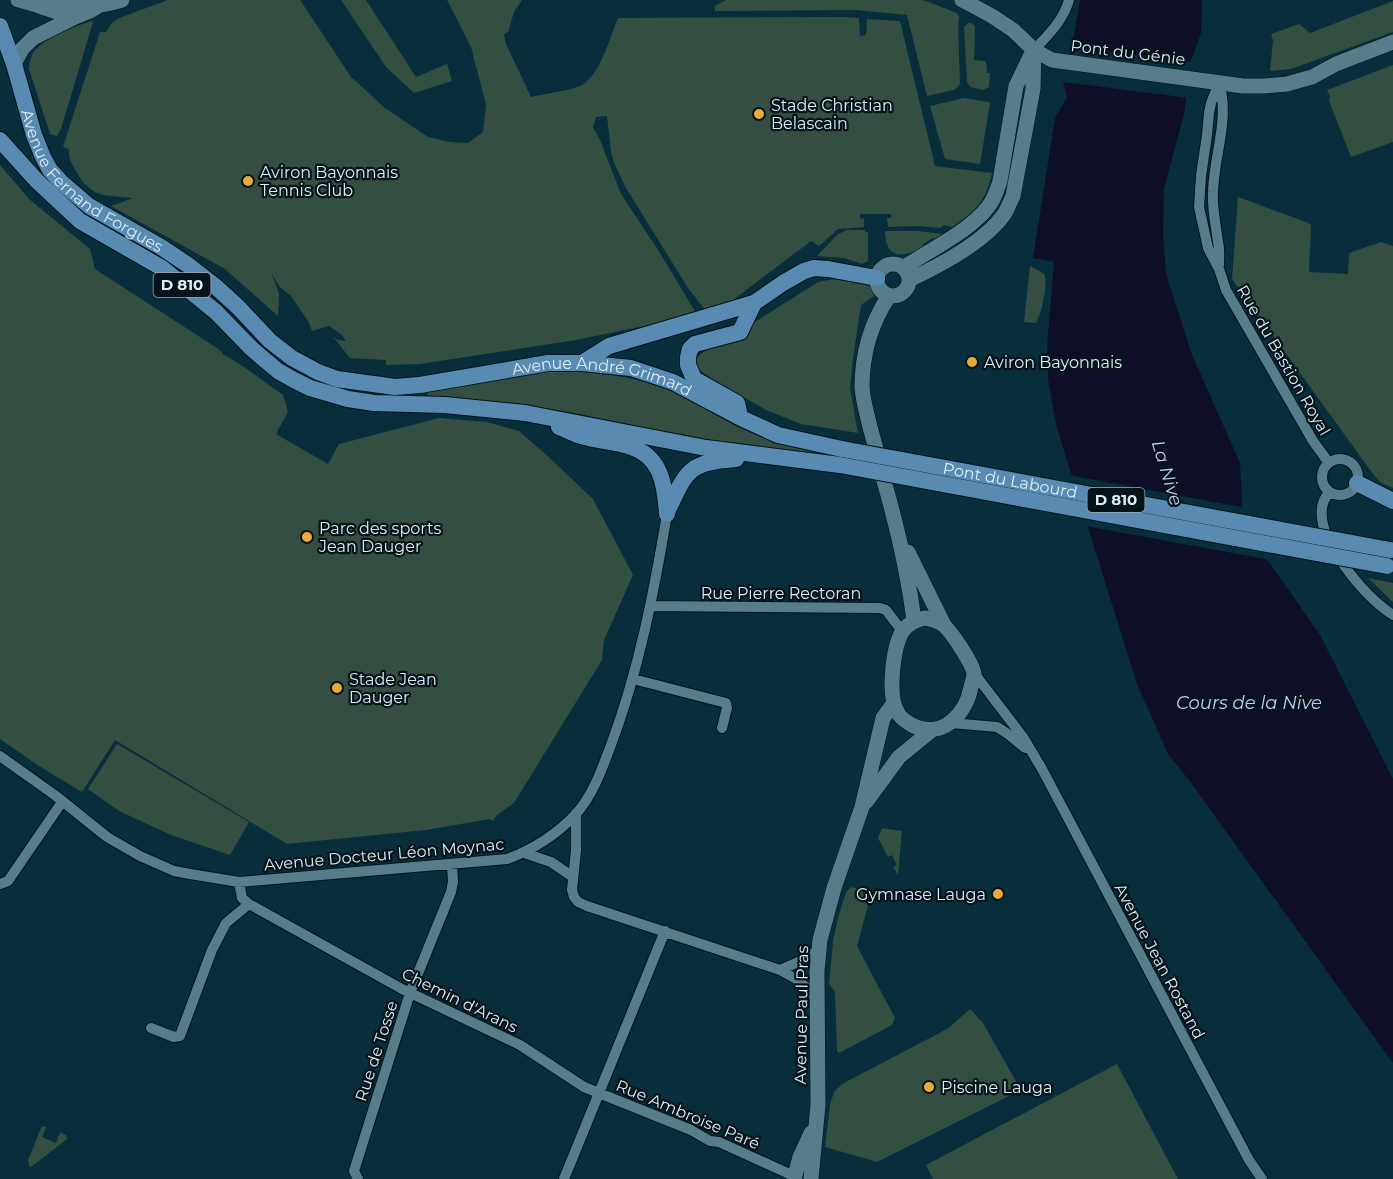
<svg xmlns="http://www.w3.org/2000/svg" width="1393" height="1179" viewBox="0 0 1393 1179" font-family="Montserrat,sans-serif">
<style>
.green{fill:#344e42}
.water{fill:#0e0e26}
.pier{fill:#072e3a}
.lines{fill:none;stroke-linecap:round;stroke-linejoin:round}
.street-casing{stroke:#00151e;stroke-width:12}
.secondary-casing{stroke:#00151e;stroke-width:16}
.primary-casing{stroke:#00151e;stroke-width:18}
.street{stroke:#577d8a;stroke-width:10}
.secondary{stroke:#577d8a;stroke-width:15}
.primary{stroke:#598ab2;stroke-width:16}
.primary-bridge-casing{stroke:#00151e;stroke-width:18;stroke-linecap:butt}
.primary-bridge{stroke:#598ab2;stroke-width:16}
.poi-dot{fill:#eaaa39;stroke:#061419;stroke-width:2}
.labels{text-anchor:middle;stroke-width:4.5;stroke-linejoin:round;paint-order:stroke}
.shield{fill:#061419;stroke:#9aadb3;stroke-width:1.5}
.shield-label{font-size:15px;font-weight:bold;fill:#daeef5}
.street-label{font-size:16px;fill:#daeef5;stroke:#061419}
.poi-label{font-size:16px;fill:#daeef5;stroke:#061419;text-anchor:start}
.water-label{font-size:18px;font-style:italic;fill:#c4c9f5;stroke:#061419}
</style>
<rect width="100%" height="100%" fill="#072e3a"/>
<!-- green -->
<path class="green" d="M168,0H300L351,77L385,108L428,137L450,142L468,143L483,132L486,105L471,47L447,0H522L514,12L508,32L504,34L506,44L531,97C543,94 573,90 582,85C600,75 610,37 618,18L843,17L859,18L860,36L866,35L867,19L900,21L935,166L992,173C986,201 975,212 952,227L944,225L940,228L918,226L888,227L887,218H891V214H860V218L864,219V227L838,229L819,246L811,241L733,300L709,312L705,310L688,288L626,188L614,163L611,151L607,116L596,117L593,127L600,140L621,194L660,253L696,313L688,317L576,340L420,364L386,365V360L350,358L334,338V337L338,340L346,341L341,334L329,326L312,331L308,321L291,296L281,288L272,275L279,293L278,316L225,269L111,206L133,198C106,195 91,199 76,171C72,164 68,158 69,149L63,147L100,32H106L111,24L119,18Z
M341,0H366L416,77L447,64L452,81L414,93L386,67Z
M726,0H922L926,1L957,13L959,17L958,26L960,82L959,86L954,90L927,96L907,15L856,10L715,11V6Z
M1393,1V32L1291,69L1270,71L1273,40L1271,34L1299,24L1310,33Z
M91,21L93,22L61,129L57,136L50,134L29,69C29,65 30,60 32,55C40,39 74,27 91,21Z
M968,23H971L975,26L974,60L986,61L987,73H990L989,87L983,90L970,87L967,82L964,27Z
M1393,65V142L1351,157L1331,106L1329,100L1330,97L1327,90Z
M964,98L989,102L990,103L980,164L945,159L930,106Z
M0,165L29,199L90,249L95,269L220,350L223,354L244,367L283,395L288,412L276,434L328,464L339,444L439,418L487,422L519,431L552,460L593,499L633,575L604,640L602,660L514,803L497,815L493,821L490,819L426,830L287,844L115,740L82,792L39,766L0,739Z
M1238,197L1311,224L1309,272L1348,274L1349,253L1381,242L1393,246V488L1380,482L1373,474L1232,279Z
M847,230H865V232H868V261L862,264L844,258L817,256L838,234Z
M886,231H917L943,234L934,239L933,238L923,244L924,247C905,257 886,261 885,232Z
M1030,266C1034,268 1041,271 1044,274C1049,281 1041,317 1036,323L1024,322Z
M834,279L872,286L874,296L861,305L853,358L850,388L858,433L801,424L766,410L714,380L693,366L697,357L717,342L736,343L750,325L818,282Z
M554,371C594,370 642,377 680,395C700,405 720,418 740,428C764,439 790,445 815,451V453L723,442L616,422L570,412L523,405L493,401L428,398L427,392L429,389Z
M1368,578L1393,583V602Z
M117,744L249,822L230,855L171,835L119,811L88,789Z
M882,828L902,831L898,875L893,867L897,865L892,855L888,857L878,838Z
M852,887L861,890L865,896L868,906L857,946L895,1018L892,1025L839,1053L837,1051L835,992L829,984L833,941L838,918L846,892Z
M970,1009L983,1023L1021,1090L877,1162L825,1147L830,1105L834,1092L842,1084L947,1029Z
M1117,1064L1178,1179H933L926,1165Z
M43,1126L46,1127L42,1137L56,1143L60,1132L66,1135L67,1139L31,1167L29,1166L28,1160L41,1128Z"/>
<!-- water -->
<path class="water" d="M1080,0H1202L1201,33L1190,63L1184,114L1164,189L1163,232L1166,274L1192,355L1240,463L1243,525L1320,635L1393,779V1063L1189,780L1168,754L1137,684L1056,425L1048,379L1047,347L1054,262L1033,258L1055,118L1067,97L1063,82L1072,47Z"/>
<!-- pier -->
<path class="pier" d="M1072,47L1193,62L1189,98L1063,82Z
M1069,475L1246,508V524L1271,560L1085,526Z"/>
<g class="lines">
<defs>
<path id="street" d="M1034,50C1049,34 1063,21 1069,0
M1219,83L1211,103L1209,113L1207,135L1201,176L1199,207L1208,248L1219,269L1226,290L1313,441L1329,463
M1219,265C1219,258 1220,250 1218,242C1216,226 1212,209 1213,192C1214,155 1230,119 1219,83
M1322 477a18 18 0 1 1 36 0a18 18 0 1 1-36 0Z
M1329,542C1322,526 1316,505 1330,492
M1337,555C1352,578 1370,600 1393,615
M650,606L880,608L886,610L902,631
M974,673L1023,737L1042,769L1249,1160L1262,1179
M633,679L726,703L727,708L722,728
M951,723L997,727L1008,734L1025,748
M0,756L56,796L107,837L140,856L174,871L190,874L239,882L507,859C532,850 557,834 576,814C593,795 602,769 611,745C639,670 654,592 667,514
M576,813V850L572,890L574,897L578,902L587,906L780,970L798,980L817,998
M524,853L551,862L573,877
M239,882L242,898L249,904L402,989L520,1045L584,1087L691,1130L710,1141L719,1142L794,1176
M0,884L8,881L62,802
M780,970L798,962L819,950
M151,1028L174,1037L180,1036L212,950L226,923L249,904
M358,1179L354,1171L410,993L451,892L453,882L452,864
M564,1179L665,931"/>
<path id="secondary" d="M18,0C38,4 54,13 75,17
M48,0C73,7 97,8 122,0
M962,0L992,16L1013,30L1034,50L1052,60L1243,86H1264L1287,84L1312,77L1336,64L1393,42
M14,64L22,49L33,38L75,17L90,11L100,5
M877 280a16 16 0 1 1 32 0a16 16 0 1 1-32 0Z
M903,268C928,251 970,231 988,207C994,200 997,190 1000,181L1016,86L1031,55
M909,280C939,266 986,241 1005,213C1008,208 1010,202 1013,196L1033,89L1034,50
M889,296C871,323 862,354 862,387C863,401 867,414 870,427C875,445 880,463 884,481C897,526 908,574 914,620
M908,552L944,625
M925,618C931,619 937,620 942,624C950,629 973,664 974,674C974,678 972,683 971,687C966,715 941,740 912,725C907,722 900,718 898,713C887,697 893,648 902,632C907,624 916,620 925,618Z
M866,802L899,757L932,730
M794,1179L800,1157L811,1133
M811,1179L818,1105L817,971L820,940L834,888L862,807L883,718L894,703"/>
<g id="primary">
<path id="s1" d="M0,26L14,64L34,135L43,157L50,170L61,182L89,206L161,247L188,265L215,286L238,307L270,341L292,358L318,372L337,379L395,387L420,385L548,363H582L631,368L673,382L741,418L778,435L842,449"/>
<path d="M0,140L37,181L80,221L162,268L216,312L252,349L278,371L294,380L310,388L348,399L374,403L445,405L525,413L706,448L840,465"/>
<path d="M582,363L609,346L754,303L783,283L804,271L814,268L828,269L877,278"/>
<path d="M739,412L737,403L694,379L688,365V357L690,349L695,344L740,332L754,303"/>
<path d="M559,427C567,430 574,434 581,436C596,441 613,441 628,446C661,455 665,484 667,514"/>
<path d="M1357,483L1393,501"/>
<path d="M668,510C688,468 689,463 736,459"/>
</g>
</defs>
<!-- street casing -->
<use href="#street" class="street-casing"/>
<!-- secondary casing -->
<use href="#secondary" class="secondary-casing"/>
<!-- primary casing -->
<use href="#primary" class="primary-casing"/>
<!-- street -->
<use href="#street" class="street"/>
<!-- secondary -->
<use href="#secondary" class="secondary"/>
<!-- primary -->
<use href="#primary" class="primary"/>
<defs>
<g id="primary-bridge">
<path id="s2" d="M842,449L1390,550"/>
<path d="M840,465L1387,566"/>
</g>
</defs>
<!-- primary-bridge casing -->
<use href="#primary-bridge" class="primary-bridge-casing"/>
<!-- primary-bridge -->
<use href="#primary-bridge" class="primary-bridge"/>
</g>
<!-- markers -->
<g class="poi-dot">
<circle cx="759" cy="114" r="6"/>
<circle cx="248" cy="181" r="6"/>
<circle cx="972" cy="362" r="6"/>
<circle cx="307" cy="537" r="6"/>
<circle cx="337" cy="688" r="6"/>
<circle cx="998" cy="894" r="6"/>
<circle cx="929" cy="1087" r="6"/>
</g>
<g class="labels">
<!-- shield labels -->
<g class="shield">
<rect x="153.5" y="273" width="57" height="24" rx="4.5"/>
<rect x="1087.5" y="488" width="57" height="24" rx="4.5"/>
</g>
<g class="shield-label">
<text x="182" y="290">D 810</text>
<text x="1116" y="505">D 810</text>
</g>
<!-- street labels -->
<g class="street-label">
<text transform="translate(1128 52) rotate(7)" y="6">Pont du Génie</text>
<text dy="6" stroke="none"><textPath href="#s1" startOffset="189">Avenue Fernand Forgues</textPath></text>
<text transform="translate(1284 360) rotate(60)" y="6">Rue du Bastion Royal</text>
<text dy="6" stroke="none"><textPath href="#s1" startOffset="780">Avenue André Grimard</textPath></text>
<text dy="6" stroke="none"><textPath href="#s2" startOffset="171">Pont du Labourd</textPath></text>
<text x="781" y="599">Rue Pierre Rectoran</text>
<text transform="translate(384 854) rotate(-5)" y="6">Avenue Docteur Léon Moynac</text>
<text transform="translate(1160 961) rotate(62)" y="6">Avenue Jean Rostand</text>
<text transform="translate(460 1000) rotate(26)" y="6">Chemin d'Arans</text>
<text transform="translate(801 1015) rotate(-89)" y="6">Avenue Paul Pras</text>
<text transform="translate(376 1051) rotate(-72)" y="6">Rue de Tosse</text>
<text transform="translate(688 1114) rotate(23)" y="6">Rue Ambroise Paré</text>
</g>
<!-- poi labels -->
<g class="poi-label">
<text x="771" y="111">Stade Christian<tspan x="771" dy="18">Belascain</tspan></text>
<text x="260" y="178">Aviron Bayonnais<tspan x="260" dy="18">Tennis Club</tspan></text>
<text x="984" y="368">Aviron Bayonnais</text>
<text x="319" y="534">Parc des sports<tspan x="319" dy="18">Jean Dauger</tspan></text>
<text x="349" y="685">Stade Jean<tspan x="349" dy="18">Dauger</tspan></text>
<text x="986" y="900" text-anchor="end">Gymnase Lauga</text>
<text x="941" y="1093">Piscine Lauga</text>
</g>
<!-- water labels -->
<g class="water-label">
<text transform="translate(1167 473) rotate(73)" y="6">La Nive</text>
<text x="1249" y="709">Cours de la Nive</text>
</g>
</g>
</svg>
